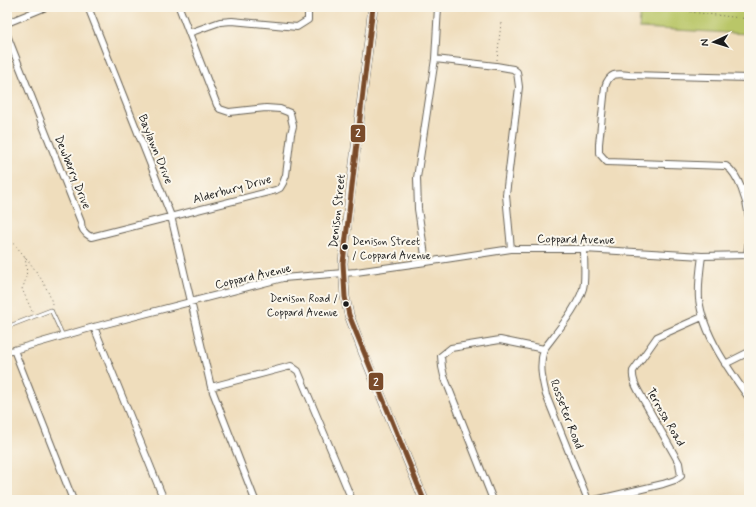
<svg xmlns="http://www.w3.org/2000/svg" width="756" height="507" viewBox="0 0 756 507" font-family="Mynerve,sans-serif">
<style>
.green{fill:#b9c668;stroke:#6a7142}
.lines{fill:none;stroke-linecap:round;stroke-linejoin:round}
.lane-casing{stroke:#666054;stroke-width:4.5}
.street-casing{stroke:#666054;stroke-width:8}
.secondary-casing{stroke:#666054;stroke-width:10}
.path{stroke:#666054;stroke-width:1;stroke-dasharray:1 3;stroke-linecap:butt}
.lane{stroke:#fff;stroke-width:3}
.street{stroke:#fff;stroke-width:6}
.secondary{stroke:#fff;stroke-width:9}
.bus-1-casing{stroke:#fbf7ec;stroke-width:8}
.bus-1{stroke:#7a4b2a;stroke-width:5}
.bus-dot{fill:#1c1c1c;stroke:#fbf7ec;stroke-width:1.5}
.labels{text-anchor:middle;stroke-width:4;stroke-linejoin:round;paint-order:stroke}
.bus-label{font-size:11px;fill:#1c1c1c;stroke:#fbf7ec;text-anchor:start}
.street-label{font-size:12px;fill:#1c1c1c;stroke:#fbf7ec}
.line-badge{stroke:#fbf7ec;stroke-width:1.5}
.badge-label{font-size:11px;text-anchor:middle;font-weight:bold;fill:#fff}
</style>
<rect width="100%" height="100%" fill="#fbf7ec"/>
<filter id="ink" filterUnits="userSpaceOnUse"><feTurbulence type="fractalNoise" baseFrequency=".025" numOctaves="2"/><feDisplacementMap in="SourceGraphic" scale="8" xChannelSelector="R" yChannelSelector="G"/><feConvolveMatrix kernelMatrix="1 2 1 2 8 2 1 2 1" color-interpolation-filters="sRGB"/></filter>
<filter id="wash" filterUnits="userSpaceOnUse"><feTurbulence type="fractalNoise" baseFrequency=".012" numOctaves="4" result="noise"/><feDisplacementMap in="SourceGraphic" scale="16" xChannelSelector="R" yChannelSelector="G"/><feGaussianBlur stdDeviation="0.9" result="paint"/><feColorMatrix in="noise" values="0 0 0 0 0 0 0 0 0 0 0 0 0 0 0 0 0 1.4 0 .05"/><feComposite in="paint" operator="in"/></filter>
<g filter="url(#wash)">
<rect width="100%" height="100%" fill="#efddbc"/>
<!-- green -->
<path class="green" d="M641,7H749V34L639,28Z"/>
</g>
<g filter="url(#ink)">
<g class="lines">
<defs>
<path id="lane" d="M7,327L51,310L63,336"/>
<path id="street" d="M88,7L171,216L211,387L255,500
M7,23L46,7
M189,33L220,22L232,21L297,27L308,20V7
M7,35L81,222C81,229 84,233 91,237L276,190L280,188L283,183L286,175L291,134L293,126L290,113L280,109L266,108L229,112L220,109L217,105L179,7
M435,59L496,66L513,69L517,72L519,87L506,195L511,249
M749,78L629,75C616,73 609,73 605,87L599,144V153L607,162L726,166C739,174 747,202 749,217
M584,249C584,260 585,272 584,283C583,301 555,334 544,349C539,365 542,379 546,395L588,500
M747,255L749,239
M702,256C700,270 698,284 699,299C703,334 729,370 749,398
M426,262L418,209L417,178L435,59L438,7
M94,327L164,500
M14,350L73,500
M7,352L94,327L283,278L356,272L426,262L511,249H584L702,256L749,255
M725,364L749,352
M211,387L291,366L298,371L352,500
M493,500L444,376L442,367L441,356L451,348L500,340L544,349
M595,500L663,484L675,480L681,476L679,463L639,392C635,385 632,379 633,371L657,337L702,317"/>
<path id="secondary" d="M373,7L348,213L343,263L345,297L349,315L363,352L424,500"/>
</defs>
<!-- lane casing -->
<use href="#lane" class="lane-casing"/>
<!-- street casing -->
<use href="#street" class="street-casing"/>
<!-- secondary casing -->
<use href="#secondary" class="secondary-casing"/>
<!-- path -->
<path class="path" d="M684,7L691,12L749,19
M497,60L501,23
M7,238C22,250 49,285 52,304
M25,257C27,271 28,276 22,289L32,311"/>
<!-- lane -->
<use href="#lane" class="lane"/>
<!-- street -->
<use href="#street" class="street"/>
<!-- secondary -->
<use href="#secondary" class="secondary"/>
<defs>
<path id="bus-1" d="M373,7L343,263L345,297L349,315L424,500"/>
</defs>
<!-- bus-1 casing -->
<use href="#bus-1" class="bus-1-casing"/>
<!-- bus-1 -->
<use href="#bus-1" class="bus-1"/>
</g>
</g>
<!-- markers -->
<g class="bus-dot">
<circle cx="345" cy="247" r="3.5"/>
<circle cx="346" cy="304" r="3.5"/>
</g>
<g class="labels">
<!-- bus labels -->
<g class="bus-label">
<text x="352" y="245">Denison Street<tspan x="352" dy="14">/ Coppard Avenue</tspan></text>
<text x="338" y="302" text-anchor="end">Denison Road /<tspan x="338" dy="14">Coppard Avenue</tspan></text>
</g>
<!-- street labels -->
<g class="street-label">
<text transform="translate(156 149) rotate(68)" y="4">Baylawn Drive</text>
<text transform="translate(73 172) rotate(68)" y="4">Dewberry Drive</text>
<text transform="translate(232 189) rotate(-15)" y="4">Alderbury Drive</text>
<text transform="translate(337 211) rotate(-84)" y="4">Denison Street</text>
<text transform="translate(576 239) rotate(1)" y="4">Coppard Avenue</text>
<text transform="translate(253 276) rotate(-13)" y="4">Coppard Avenue</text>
<text transform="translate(567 414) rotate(69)" y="4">Rosseter Road</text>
<text transform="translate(666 417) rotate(60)" y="4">Terrosa Road</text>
</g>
</g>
<g class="line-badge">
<rect x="350" y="124" width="16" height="19" rx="4" fill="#7a4b2a"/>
<rect x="368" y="372" width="16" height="19" rx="4" fill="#7a4b2a"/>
</g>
<g class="badge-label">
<text x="358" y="137">2</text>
<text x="376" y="386">2</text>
</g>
<!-- margin -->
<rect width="756" height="507" fill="none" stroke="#fbf7ec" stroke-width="24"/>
<!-- north arrow -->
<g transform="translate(714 42) rotate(266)" stroke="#fbf7ec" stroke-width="3" paint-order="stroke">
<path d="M0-3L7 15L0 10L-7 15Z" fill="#1c1c1c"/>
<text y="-6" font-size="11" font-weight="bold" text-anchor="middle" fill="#1c1c1c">N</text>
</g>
</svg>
